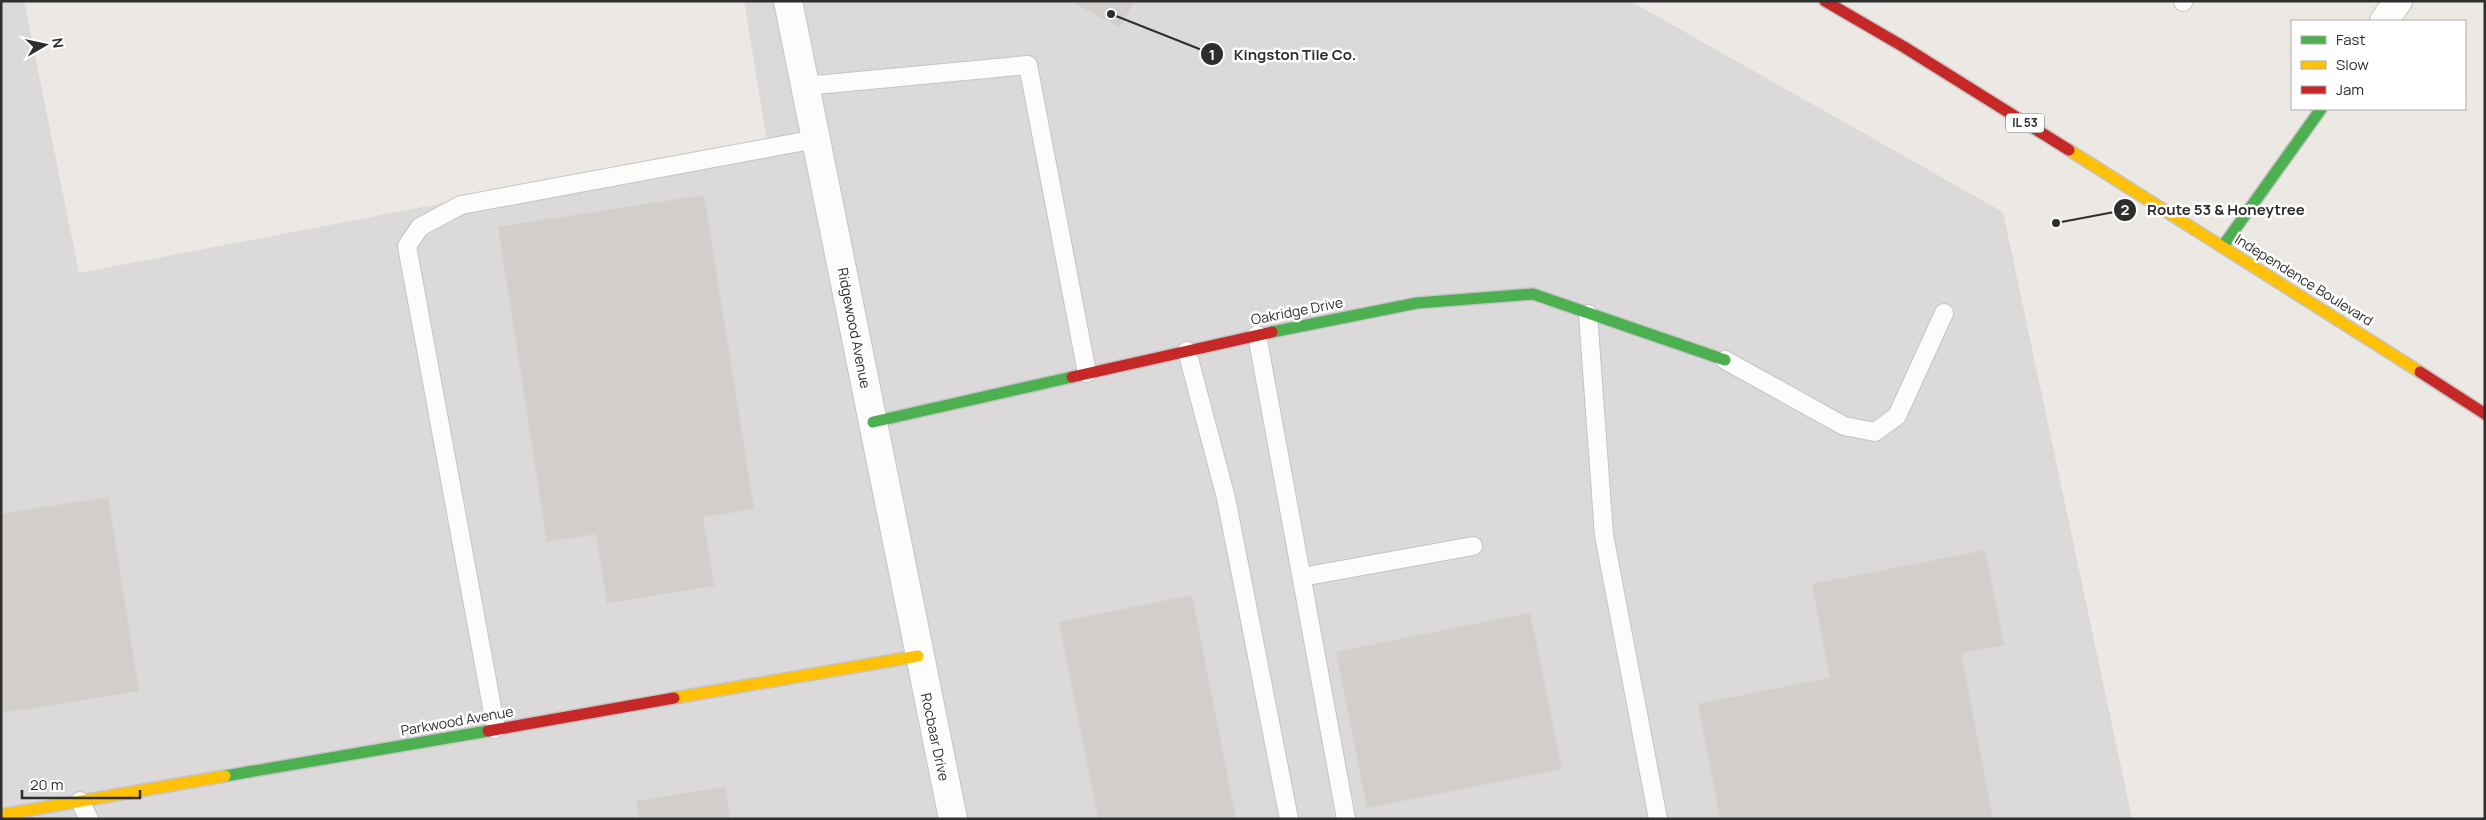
<svg xmlns="http://www.w3.org/2000/svg" width="2486" height="820" viewBox="0 0 2486 820" font-family="Manrope,sans-serif">
<style>
.industrial{fill:#dcd9db}
.building{fill:#d1cecb;stroke:#d7d4d0}
.lines{fill:none;stroke-linecap:round;stroke-linejoin:round}
.lane-casing{stroke:#c5c4c5;stroke-width:20}
.street-casing{stroke:#c5c4c5;stroke-width:30}
.fast-casing{stroke:#c5c4c5;stroke-width:14}
.slow-casing{stroke:#c5c4c5;stroke-width:14}
.jam-casing{stroke:#c5c4c5;stroke-width:14}
.lane{stroke:#fcfcfb;stroke-width:18}
.street{stroke:#fcfcfb;stroke-width:28}
.fast{stroke:#4caf50;stroke-width:11}
.slow{stroke:#ffc107;stroke-width:11}
.jam{stroke:#c62828;stroke-width:11}
.labels{text-anchor:middle;stroke-width:5;stroke-linejoin:round;paint-order:stroke}
.shield{fill:#fff;stroke:#6d6d6d;stroke-width:1}
.shield-label{font-size:12px;font-weight:bold;fill:#2e2e2e}
.street-label{font-size:14px;fill:#2e2e2e;stroke:#fff}
.leader{fill:none;stroke:#2e2e2e;stroke-width:2}
.callout-dot{fill:#2e2e2e;stroke:#fff;stroke-width:2}
.mark-label{font-size:15px;text-anchor:middle;font-weight:bold;fill:#fff}
.callout-label{font-size:15px;text-anchor:middle;font-weight:bold;fill:#2e2e2e;stroke:#fff;stroke-width:5;stroke-linejoin:round;paint-order:stroke}
</style>
<rect width="100%" height="100%" fill="#ece8e4"/>
<!-- industrial -->
<path class="industrial" d="M1,1H24L79,273L767,141L744,1H1630L2003,212L2132,819H1Z"/>
<!-- building -->
<path class="building" d="M1070,1H1134L1120,27Z
M704,195L754,509L703,517L714,586L607,603L596,534L547,542L498,227Z
M108,497L139,691L1,713V514Z
M1985,550L2004,645L1961,653L1993,819H1720L1698,704L1830,678L1812,584Z
M1192,595L1236,819H1098L1059,622Z
M1530,613L1562,769L1367,808L1336,652Z
M725,787L730,819H639L636,801Z"/>
<g class="lines">
<defs>
<path id="lane" d="M2183,2L2184,1
M805,86L1028,65L1087,373
M1588,314L1604,535L1658,819
M1257,335L1346,819
M1187,351L1226,498L1289,819
M1725,360L1844,426L1875,432L1897,416L1944,313
M1302,577L1473,546
M496,729L407,246L420,227L461,205L816,139
M80,801L89,819"/>
<path id="street" d="M788,1L953,819
M2384,21L2398,1"/>
<path id="fast" d="M2223,246L2321,109
M1272,332L1417,303L1533,294L1725,360
M873,422L1072,377
M225,776L488,731"/>
<path id="slow" d="M2069,150L2420,372
M674,698L918,656
M1,815L225,776"/>
<path id="jam" d="M1825,1L1904,47L2069,150
M2420,372L2485,414
M1072,377L1272,332
M488,731L674,698"/>
</defs>
<!-- lane casing -->
<use href="#lane" class="lane-casing"/>
<!-- street casing -->
<use href="#street" class="street-casing"/>
<!-- fast casing -->
<use href="#fast" class="fast-casing"/>
<!-- slow casing -->
<use href="#slow" class="slow-casing"/>
<!-- jam casing -->
<use href="#jam" class="jam-casing"/>
<!-- lane -->
<use href="#lane" class="lane"/>
<!-- street -->
<use href="#street" class="street"/>
<!-- fast -->
<use href="#fast" class="fast"/>
<!-- slow -->
<use href="#slow" class="slow"/>
<!-- jam -->
<use href="#jam" class="jam"/>
</g>
<g class="labels">
<!-- shield labels -->
<rect class="shield" x="2006" y="113.5" width="38" height="19" rx="4"/>
<g class="shield-label">
<text x="2025" y="127">IL 53</text>
</g>
<!-- street labels -->
<g class="street-label">
<text transform="translate(2304 280) rotate(32)" y="5">Independence Boulevard</text>
<text transform="translate(1297 311) rotate(-11)" y="5">Oakridge Drive</text>
<text transform="translate(854 328) rotate(79)" y="5">Ridgewood Avenue</text>
<text transform="translate(457 721) rotate(-10)" y="5">Parkwood Avenue</text>
<text transform="translate(935 737) rotate(78)" y="5">Rocbaar Drive</text>
</g>
</g>
<!-- callouts -->
<path class="leader" d="M1111 14L1212 54M2056 223L2125 210"/>
<g class="callout-dot">
<circle cx="1111" cy="14" r="5"/>
<circle cx="2056" cy="223" r="5"/>
<circle cx="1212" cy="54" r="12"/>
<circle cx="2125" cy="210" r="12"/>
</g>
<g class="mark-label">
<text x="1212" y="60">1</text>
<text x="2125" y="215">2</text>
</g>
<g class="callout-label">
<text x="1295" y="60">Kingston Tile Co.</text>
<text x="2226" y="215">Route 53 &amp; Honeytree</text>
</g>
<!-- border -->
<rect width="2486" height="820" fill="none" stroke="#2e2e2e" stroke-width="5"/>
<!-- legend -->
<rect x="2291" y="20" width="175" height="90" fill="#ffffff" stroke="#ababab"/>
<rect x="2301" y="36" width="25" height="8" fill="#4caf50" stroke="#ababab"/>
<text x="2336" y="45" font-size="15" fill="#2e2e2e">Fast</text>
<rect x="2301" y="61" width="25" height="8" fill="#ffc107" stroke="#ababab"/>
<text x="2336" y="70" font-size="15" fill="#2e2e2e">Slow</text>
<rect x="2301" y="86" width="25" height="8" fill="#c62828" stroke="#ababab"/>
<text x="2336" y="95" font-size="15" fill="#2e2e2e">Jam</text>
<!-- north arrow -->
<g transform="translate(45 45) rotate(81)" stroke="#ffffff" stroke-width="4" paint-order="stroke">
<path d="M0-4L9 19L0 12L-9 19Z" fill="#2e2e2e"/>
<text y="-8" font-size="14" font-weight="bold" text-anchor="middle" fill="#2e2e2e">N</text>
</g>
<!-- scale -->
<path d="M22 790v8h118v-8" fill="none" stroke="#2e2e2e" stroke-width="2.5"/>
<text x="30" y="790" font-size="15" fill="#2e2e2e" stroke="#ffffff" stroke-width="4" paint-order="stroke">20 m</text>
</svg>
